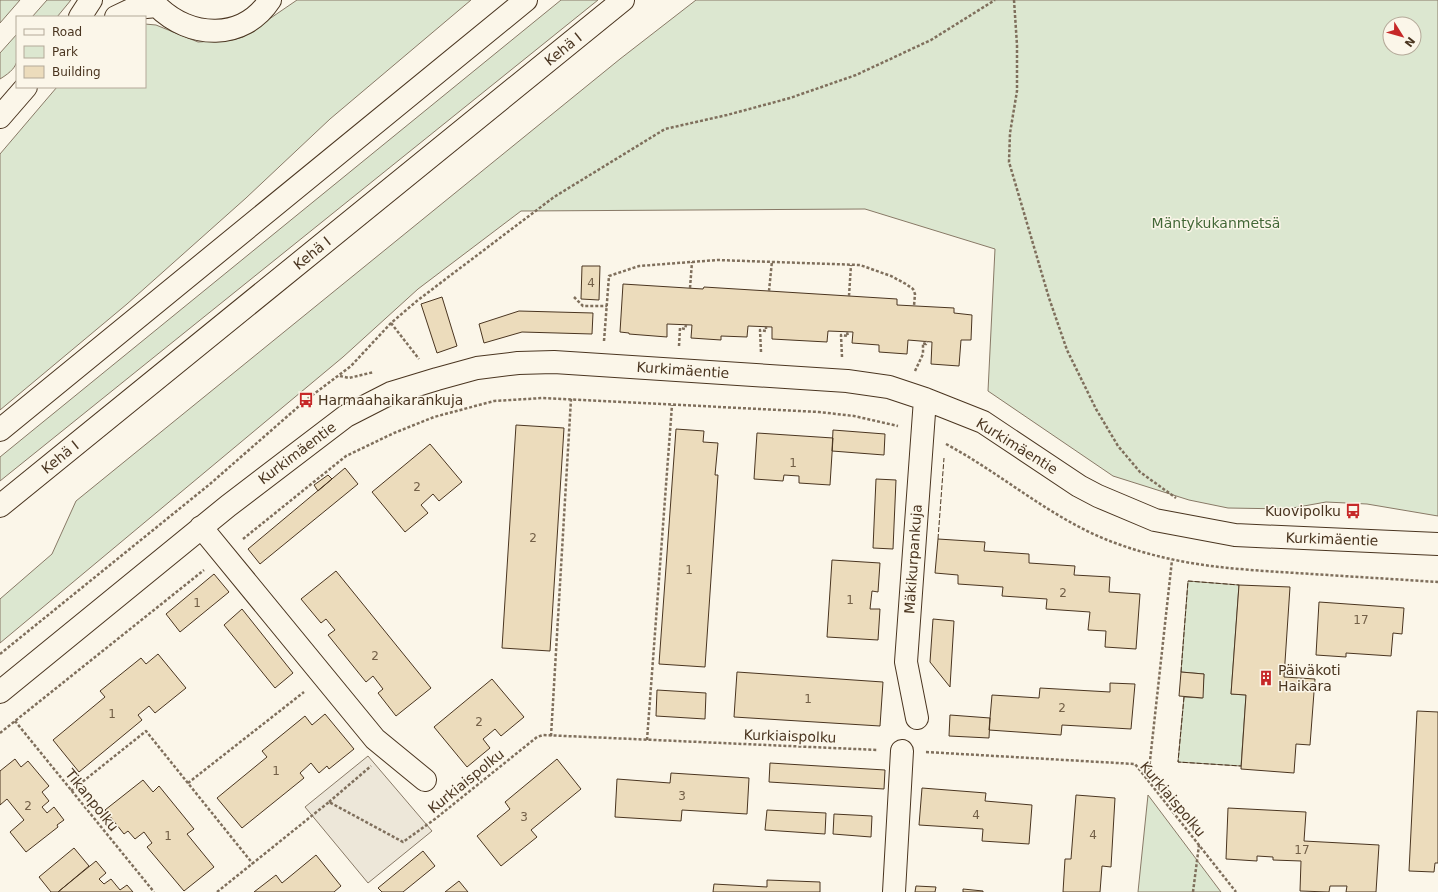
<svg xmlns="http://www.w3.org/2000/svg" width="1438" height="892" viewBox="0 0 1438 892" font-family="'DejaVu Sans',sans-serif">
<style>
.green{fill:#dce7d0;stroke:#887966;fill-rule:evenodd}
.parking{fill:#ede7d9;stroke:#887966}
.building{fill:#ecdcbc;stroke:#4a3520}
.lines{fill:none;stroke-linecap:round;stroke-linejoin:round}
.minor-casing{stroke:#4a3520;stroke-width:24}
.major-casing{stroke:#4a3520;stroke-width:24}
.highway-casing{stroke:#4a3520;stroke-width:24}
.path{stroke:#7f6f5c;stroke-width:2.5;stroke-dasharray:3 2;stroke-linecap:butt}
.minor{stroke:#fbf6e9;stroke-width:22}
.major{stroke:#fbf6e9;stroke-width:22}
.highway{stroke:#fbf6e9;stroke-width:22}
.fence{stroke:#4a3520;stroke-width:1;stroke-dasharray:5 2;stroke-linecap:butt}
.labels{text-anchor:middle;stroke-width:3;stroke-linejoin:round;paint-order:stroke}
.number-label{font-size:12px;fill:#725f47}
.street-label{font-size:14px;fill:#4a3520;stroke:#fbf6e9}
.park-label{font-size:14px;fill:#436837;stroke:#fbf6e9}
.poi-label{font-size:14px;fill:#4a3520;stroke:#fbf6e9;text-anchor:start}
</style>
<rect width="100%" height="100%" fill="#fbf6e9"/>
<!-- green -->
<path class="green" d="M0,0H20L0,23Z
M47,0H71L57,17H32Z
M297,0H471L330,119L246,198L127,304L0,410V154L57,87H145V24L156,25L198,42L232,40L243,37Z
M561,0H598L0,481V457Z
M696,0H1438V516L1367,504L1326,502L1287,509L1228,508L1189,500L1113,476L988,391L995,249L865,209L521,211L418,289L343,357L0,643V599L52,554L76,501L620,59ZM1390,24H1414V48H1390Z
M17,34C17,58 23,65 0,79V53Z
M1188,581L1239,585L1231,694L1246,695L1241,766L1178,762L1184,697L1202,698L1204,674L1181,672Z
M1148,795L1221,892H1138Z"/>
<!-- parking -->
<path class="parking" d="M368,756L432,831L368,883L305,807Z"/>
<!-- building -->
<path class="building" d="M582,266H600L599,300L581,299Z
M623,284L703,289L704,287L897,299V305L954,308V313L972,315L971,340H961L959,366L931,364L932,342L908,340L907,354L879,352V345L852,343L853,332L828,331L827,342L772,339V327L748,326L747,337L721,336V340L691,338L692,325L667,324V337L629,334V333L620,332Z
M442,297L457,346L437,353L421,304Z
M519,311L593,313L592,334L522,332L484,343L479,324Z
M516,425L564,428L550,651L502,648Z
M676,429L704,431L703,442L718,443L715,475H718L705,667L659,664Z
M833,430L885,434L884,455L832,451Z
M757,433L833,438L830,485L799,483V476L784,475L783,481L754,479Z
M430,444L462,482L439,501L433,494L421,505L428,513L405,532L372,492Z
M345,468L358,484L260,564L248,549Z
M328,475L332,479L318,491L314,485Z
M876,479L896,480L893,549L873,548Z
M938,539L985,542L984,551L1029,554V563L1075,566L1074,575L1110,577L1109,592L1140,594L1136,649L1105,647L1106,631L1088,630L1090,612L1046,609L1047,599L1002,596L1003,587L958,584V575L935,573Z
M832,560L880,563L878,592L872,591L870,609H880L878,640L827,637Z
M336,571L431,688L396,716L378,693L383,689L373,676L366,682L328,635L335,630L326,619L321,623L301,599Z
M214,574L229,592L180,632L166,614Z
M1239,585L1290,587L1284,677L1315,679L1310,745L1296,744L1294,773L1241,769L1246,695L1231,694Z
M1319,602L1404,608L1402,634L1393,633L1391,656L1346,653V657L1316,655Z
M242,609L293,673L275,688L224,625Z
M933,619L954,621L950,687L930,662Z
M158,654L186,688L155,713L149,706L138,715L142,720L79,772L53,740L105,697L100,691L141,658L146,664Z
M737,672L883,682L880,726L734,717Z
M1181,672L1204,674L1203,698L1179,696Z
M492,679L524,717L501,736L495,729L483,739L490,748L467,767L434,727Z
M1110,683L1135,684L1131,729L1062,725L1061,735L989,730L992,695L1039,698L1040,688L1110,692Z
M657,690L706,693L705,719L656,716Z
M1417,711L1438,712V863H1435L1434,872L1409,871Z
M325,714L354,749L329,769L327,766L319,773L311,763L300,773L304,778L242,828L217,798L267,757L262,751L305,716L312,725Z
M950,715L990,718L989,738L949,736Z
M15,759L21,767L28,761L49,786L42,792L49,801L42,807L47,813L54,807L64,820L57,825L58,827L26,852L10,832L24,820L7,799L0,805V771Z
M557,759L581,789L531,830L537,837L501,866L477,836L510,809L505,802Z
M770,763L885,770L884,789L769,782Z
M671,773L749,778L747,814L682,810L681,821L615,817L617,779L670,783Z
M143,780L153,792L159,786L194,829L187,834L214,867L184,891L147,847L152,843L144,832L135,839L128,831L124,834L105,810Z
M922,788L986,793L985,801L1032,805L1029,844L982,841L983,829L919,825Z
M1076,795L1115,798L1111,867L1102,866L1100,892H1063L1065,859H1071Z
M1228,808L1306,812L1304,841L1379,845L1376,892H1346L1347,886H1330L1329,892L1300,891L1301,861L1273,860V857L1257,856V861L1226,859Z
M767,810L826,813L825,834L765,830Z
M834,814L872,816L871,837L833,834Z
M74,848L89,866L58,892H51L39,877Z
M423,851L435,866L403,892H382L378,888Z
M316,855L341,886L334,892H254L276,875L282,883Z
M96,861L106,873L99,879L104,884L111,879L120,890L127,885L133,892H58Z
M767,880L820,882V892H713L714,884L767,887Z
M459,881L468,892H445Z
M916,886L936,887L935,892H915Z
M963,889L983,891V892H963Z"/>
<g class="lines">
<defs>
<path id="minor" d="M201,527L375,739L425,780
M0,692L228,506L346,416L391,393L437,379L477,368L518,363L554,362L847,381L889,387L925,399L983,422L1079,486L1098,496L1155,520L1235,535L1438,544
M917,718L906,662L925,399
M894,892L902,751"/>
<path id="major" d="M80,17L91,0
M116,17L135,8L157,6C190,39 243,41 270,0
M0,117L26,87"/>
<path id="highway" d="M0,430L526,0
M0,506L623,0"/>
</defs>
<!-- minor casing -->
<use href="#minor" class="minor-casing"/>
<!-- major casing -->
<use href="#major" class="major-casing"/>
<!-- highway casing -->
<use href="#highway" class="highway-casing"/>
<!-- path -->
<path class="path" d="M1014,0L1017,45V91L1010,133L1009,162L1049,298L1067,350L1096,409L1118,446L1140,472L1176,498
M690,288L692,262
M769,291L772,261
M849,296L851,265
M574,297L583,306H607
M391,323L419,359
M604,341L609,276L639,266L717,260L860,265L891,276L906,284L913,289L915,294L914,306
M679,346L680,328L685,329L686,325
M761,352L760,330L766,331V327
M842,357L841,335L848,336L847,332
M915,371L923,354V343L926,344L927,341
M340,376L349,378L374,372
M946,444C1004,475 1055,522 1118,544C1179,566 1232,569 1296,573C1343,576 1391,579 1438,582
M243,539L346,456L394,433L434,417L494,401L543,398L819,412L854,416L898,426
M0,654L210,484L306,400L351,366L391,323L418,300L554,197L665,129L727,115L790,98L856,75L931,40L995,0
M15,721L154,892
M0,733L204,570
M551,736L571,399
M647,740L672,405
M926,752L1135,764L1236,892
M1148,779L1172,560
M188,783L304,692
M71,791L146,731L253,864
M329,802L371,766
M217,892L329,802L403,842L435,819L537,737L543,735L878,750
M1193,892L1199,845"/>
<!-- minor -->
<use href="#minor" class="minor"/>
<!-- major -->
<use href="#major" class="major"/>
<!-- highway -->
<use href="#highway" class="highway"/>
<!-- fence -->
<path class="fence" d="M938,539L944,458
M1181,672L1188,581L1239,585
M1184,697L1178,762L1241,766"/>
</g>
<!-- icons -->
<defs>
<symbol id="bus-bare" viewBox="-9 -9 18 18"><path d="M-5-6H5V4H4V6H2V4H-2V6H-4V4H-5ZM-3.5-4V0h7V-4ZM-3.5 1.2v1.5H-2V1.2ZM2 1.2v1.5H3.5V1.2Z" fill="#c62828" stroke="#fbf6e9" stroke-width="2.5" paint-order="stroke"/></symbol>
<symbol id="building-bare" viewBox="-9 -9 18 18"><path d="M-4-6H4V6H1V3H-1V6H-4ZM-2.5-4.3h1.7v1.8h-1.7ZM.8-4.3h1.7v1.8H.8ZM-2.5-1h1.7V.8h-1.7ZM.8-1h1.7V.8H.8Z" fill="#c62828" stroke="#fbf6e9" stroke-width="2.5" paint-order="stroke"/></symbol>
</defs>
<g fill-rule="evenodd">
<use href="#bus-bare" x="295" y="389" width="22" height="22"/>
<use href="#bus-bare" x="1342" y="500" width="22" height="22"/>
<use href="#building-bare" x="1255" y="667" width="22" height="22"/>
</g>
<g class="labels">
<!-- number labels -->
<g class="number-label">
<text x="591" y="287">4</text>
<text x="793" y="467">1</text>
<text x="417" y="491">2</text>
<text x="533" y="542">2</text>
<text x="689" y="574">1</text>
<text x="1063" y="597">2</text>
<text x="850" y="604">1</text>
<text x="197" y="607">1</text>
<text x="1361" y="624">17</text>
<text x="375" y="660">2</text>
<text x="808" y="703">1</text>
<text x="1062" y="712">2</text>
<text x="112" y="718">1</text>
<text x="479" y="726">2</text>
<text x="276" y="775">1</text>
<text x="682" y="800">3</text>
<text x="28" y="810">2</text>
<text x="976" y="819">4</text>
<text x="524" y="821">3</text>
<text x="1093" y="839">4</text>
<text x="168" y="840">1</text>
<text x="1302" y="854">17</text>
</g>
<!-- street labels -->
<g class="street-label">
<text transform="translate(563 49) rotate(-39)" y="5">Kehä I</text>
<text transform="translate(312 253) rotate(-39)" y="5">Kehä I</text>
<text transform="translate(683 370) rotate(4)" y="5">Kurkimäentie</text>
<text transform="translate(1017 446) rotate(32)" y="5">Kurkimäentie</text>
<text transform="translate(297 453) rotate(-37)" y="5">Kurkimäentie</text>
<text transform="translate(60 457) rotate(-39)" y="5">Kehä I</text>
<text transform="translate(1332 539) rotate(2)" y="5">Kurkimäentie</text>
<text transform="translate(913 559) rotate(-86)" y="5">Mäkikurpankuja</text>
<text transform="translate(790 736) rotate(2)" y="5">Kurkiaispolku</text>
<text transform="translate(466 781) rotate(-39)" y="5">Kurkiaispolku</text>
<text transform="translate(1173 799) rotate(50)" y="5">Kurkiaispolku</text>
<text transform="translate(92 800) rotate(51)" y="5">Tikanpolku</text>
</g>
<!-- park labels -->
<g class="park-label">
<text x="1216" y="228">Mäntykukanmetsä</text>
</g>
<!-- poi labels -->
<g class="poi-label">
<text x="318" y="405">Harmaahaikarankuja</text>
<text x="1341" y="516" text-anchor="end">Kuovipolku</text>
<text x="1278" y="675">Päiväkoti<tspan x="1278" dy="16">Haikara</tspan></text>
</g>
</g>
<!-- legend -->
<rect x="16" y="16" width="130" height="72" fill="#fbf6e9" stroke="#b4a999"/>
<rect x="24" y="29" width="20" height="6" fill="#fbf6e9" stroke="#b4a999"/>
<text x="52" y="36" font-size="12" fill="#4a3520">Road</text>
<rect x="24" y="46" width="20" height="12" fill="#dce7d0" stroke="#b4a999"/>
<text x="52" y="56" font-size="12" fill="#4a3520">Park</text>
<rect x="24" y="66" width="20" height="12" fill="#ecdcbc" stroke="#b4a999"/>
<text x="52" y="76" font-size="12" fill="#4a3520">Building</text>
<!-- north arrow -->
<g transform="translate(1402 36) rotate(127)"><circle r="19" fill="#fbf6e9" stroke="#b4a999"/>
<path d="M0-3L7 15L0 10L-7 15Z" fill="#c62828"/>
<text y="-6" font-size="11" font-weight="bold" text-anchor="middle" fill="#4a3520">N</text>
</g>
</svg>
